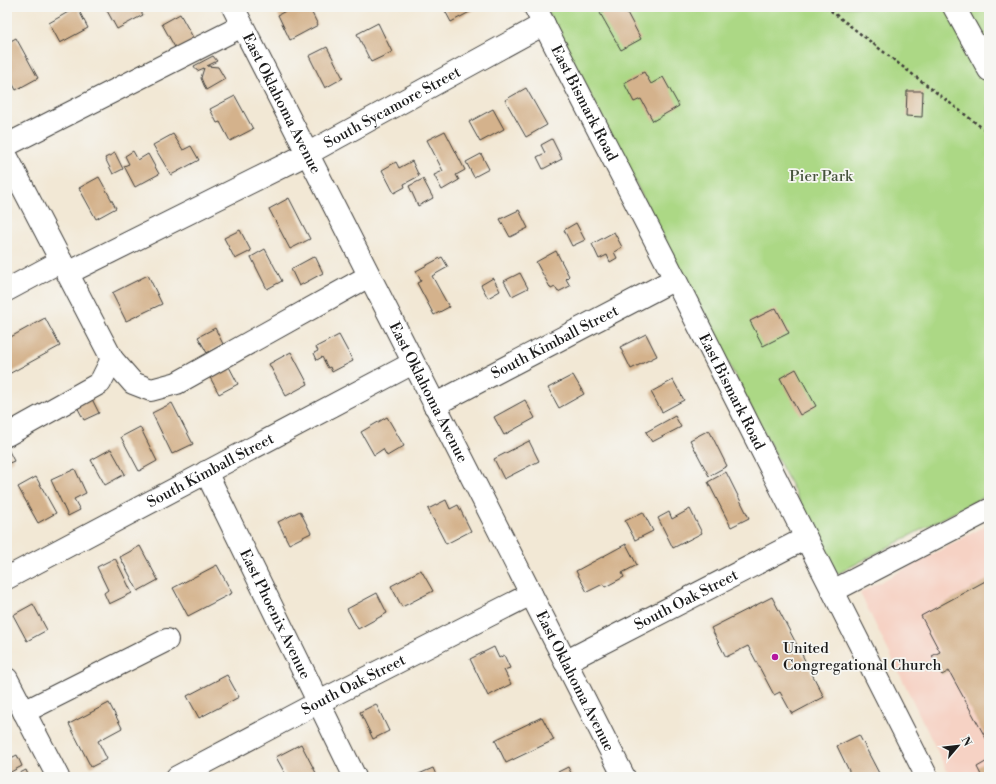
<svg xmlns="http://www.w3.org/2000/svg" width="996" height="784" viewBox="0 0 996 784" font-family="'Libre Bodoni',serif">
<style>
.built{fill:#f6d2c4}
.green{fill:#acd885;stroke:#647a50}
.building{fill:#d4b28c}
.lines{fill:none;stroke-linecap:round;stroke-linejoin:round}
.minor-casing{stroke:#3c3b38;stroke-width:24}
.path{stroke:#3c3b38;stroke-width:2.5;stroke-dasharray:3 3;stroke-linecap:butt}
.minor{stroke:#fff;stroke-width:22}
.poi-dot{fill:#b5179e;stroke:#f6f6f2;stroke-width:1.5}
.labels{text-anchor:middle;stroke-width:3.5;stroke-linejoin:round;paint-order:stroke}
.street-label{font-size:15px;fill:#1c1c1c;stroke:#f6f6f2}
.park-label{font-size:15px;fill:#47543c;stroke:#f6f6f2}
.poi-label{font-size:15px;fill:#1c1c1c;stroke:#f6f6f2;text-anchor:start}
</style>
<rect width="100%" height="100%" fill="#f6f6f2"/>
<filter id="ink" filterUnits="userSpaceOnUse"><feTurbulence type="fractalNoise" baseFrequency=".025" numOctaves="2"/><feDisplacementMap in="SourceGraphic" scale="8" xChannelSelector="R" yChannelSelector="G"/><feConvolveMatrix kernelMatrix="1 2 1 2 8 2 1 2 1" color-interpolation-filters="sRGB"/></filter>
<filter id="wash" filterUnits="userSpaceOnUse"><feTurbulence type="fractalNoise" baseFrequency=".012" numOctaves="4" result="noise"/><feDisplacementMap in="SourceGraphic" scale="16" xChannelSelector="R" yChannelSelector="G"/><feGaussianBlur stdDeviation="0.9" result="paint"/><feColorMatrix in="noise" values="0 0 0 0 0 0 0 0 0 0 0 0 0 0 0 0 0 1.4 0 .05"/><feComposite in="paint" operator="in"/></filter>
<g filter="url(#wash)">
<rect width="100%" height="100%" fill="#f2e8d5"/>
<!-- built -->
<path class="built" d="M989,524V777H950L860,593Z"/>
<!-- green -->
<path class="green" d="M545,7H989V494L837,574Z"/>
<g id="blocks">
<!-- building -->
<path class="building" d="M77,7L88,28L60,43L49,23Z
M105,7H138L143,15L117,29Z
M293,7H309L318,25L290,40L278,15Z
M443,7H479L451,22Z
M611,7H624L641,39L621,50L600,13Z
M180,14L195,41L177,51L162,24Z
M378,23L392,52L371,62L357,34Z
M16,38L38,78L16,90L7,73V43Z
M327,47L343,78L325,88L309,56Z
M213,56L217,61L207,66L218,67L225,79L206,90L201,78L204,68L197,71L194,66Z
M644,72L651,84L663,77L679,106L653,121L641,99L634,102L624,83Z
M526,88L547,125L526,137L505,100Z
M907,91H923L922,117L906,116Z
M235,96L253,129L230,141L220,122L217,123L210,109Z
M493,109L504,129L480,142L469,122Z
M445,131L465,170L456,175L459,180L442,190L434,175L443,171L427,140Z
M173,134L183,150L191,146L199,160L171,175L153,145Z
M552,139L562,159L543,169L537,157L545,153L541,145Z
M133,151L138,160L148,154L159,174L135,187L124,166L129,164L125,156Z
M115,153L123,169L113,174L105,158Z
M481,154L489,169L474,177L466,162Z
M412,161L419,176L404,184L405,187L394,193L382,170L396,162L399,168Z
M99,177L116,208L96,219L79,188Z
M423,179L433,198L418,206L409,186Z
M289,198L310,239L290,249L269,209Z
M519,210L528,228L510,237L500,219Z
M576,223L585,240L572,246L564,230Z
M240,230L251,251L235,259L224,238Z
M614,232L622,247L614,252L617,258L610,262L607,255L599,259L592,244Z
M265,249L282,281L267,289L251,257Z
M556,251L569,276L566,279L570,286L558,292L555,287L551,289L536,262Z
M315,256L323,273L299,286L291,269Z
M442,257L448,267L432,276L449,307L434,315L417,283L421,281L416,271Z
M520,273L528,288L512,296L504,281Z
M148,275L162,304L126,321L112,293Z
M493,278L500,291L488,298L481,285Z
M776,308L789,333L763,346L750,321Z
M45,318L60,346L7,375V339Z
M215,328L223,344L207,353L198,337Z
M646,334L657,356L631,369L620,347Z
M339,335L353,361L332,372L330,367L328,368L322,357L317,360L314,353L318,351L316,347Z
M291,352L308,384L286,396L269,364Z
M225,359L238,384L219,394L206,370Z
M796,369L816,406L800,415L780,378Z
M573,375L584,394L559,408L548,388Z
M673,380L684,400L662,412L651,392Z
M89,393L99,413L84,420L74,401Z
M525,400L535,418L504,435L494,417Z
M172,403L193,444L172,454L152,413Z
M675,416L681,427L652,442L646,432Z
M387,417L404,446L387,456L383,449L374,455L361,432Z
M140,427L157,461L139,471L121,437Z
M709,430L727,466L709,476L690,440Z
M529,441L539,461L504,479L494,459Z
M7,447L14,461L7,464Z
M111,449L125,474L105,485L91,460Z
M75,469L86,493L74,499L80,510L68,516L51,480Z
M726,472L749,518L731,527L708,482Z
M36,477L56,513L38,523L18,487Z
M446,500L450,509L458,505L471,531L446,544L428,509Z
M690,509L702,533L673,548L658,518L669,512L672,519Z
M300,511L311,533L289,544L278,522Z
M643,512L653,531L635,540L625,521Z
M626,544L637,565L622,573L624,577L605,587L603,584L587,592L576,571Z
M140,546L158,580L138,591L120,557Z
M115,558L132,593L109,604L104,593L108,590L97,567Z
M217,565L232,593L188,616L173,588Z
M421,570L433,591L402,607L391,586Z
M989,579V744L949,671L942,675L932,656L940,652L921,616Z
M377,593L387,613L358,629L347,609Z
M772,597L824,697L792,714L780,692L774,695L748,646L726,657L711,628Z
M33,604L47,630L27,641L13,615Z
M494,647L499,658L504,655L510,668L504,670L511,684L488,696L470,659Z
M227,675L239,697L199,718L187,696Z
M109,703L122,728L98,741L107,759L91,767L69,724Z
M376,704L389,731L373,739L360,712Z
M542,717L554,740L506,763L495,740Z
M859,735L881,777H852L837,746Z
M301,744L316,773L308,777H287L276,757Z
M17,755L22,766L7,774V760Z
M989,760V777H982L977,767Z
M568,767L573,777H548Z
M433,768L437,777H412Z
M26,770L29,777H18L16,775Z"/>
</g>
</g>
<g filter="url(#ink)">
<use href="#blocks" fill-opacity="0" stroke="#3c3b38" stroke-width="1"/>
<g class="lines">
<defs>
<g id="minor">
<path id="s1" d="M233,7L624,777"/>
<path id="s2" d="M535,7L675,279L927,777"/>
<path d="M954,7L989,70"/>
<path d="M7,145L242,26"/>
<path d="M7,157L112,359L133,383L151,390L177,383L369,276"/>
<path id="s3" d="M68,273L307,154L544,24"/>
<path d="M7,290L61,261"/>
<path id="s4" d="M434,405L675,279"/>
<path d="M7,435L100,383L112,359"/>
<path id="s5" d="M206,472L355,777"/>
<path id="s6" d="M7,578L413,363"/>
<path d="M833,591L989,510"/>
<path id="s7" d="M565,662L806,538"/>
<path d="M7,679L58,777"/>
<path d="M24,712L167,640"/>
<path id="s8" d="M177,777L319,702L531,594"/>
</g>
</defs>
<!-- minor casing -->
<use href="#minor" class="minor-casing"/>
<!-- path -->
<path class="path" d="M826,7L903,67L989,133"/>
<!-- minor -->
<use href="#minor" class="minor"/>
</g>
</g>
<!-- markers -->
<circle class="poi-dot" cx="775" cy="657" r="4"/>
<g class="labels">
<!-- street labels -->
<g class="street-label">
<text dy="5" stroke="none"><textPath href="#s1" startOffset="108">East Oklahoma Avenue</textPath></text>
<text dy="5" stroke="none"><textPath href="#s2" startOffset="108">East Bismark Road</textPath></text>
<text dy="5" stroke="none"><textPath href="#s3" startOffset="364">South Sycamore Street</textPath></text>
<text dy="5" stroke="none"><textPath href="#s4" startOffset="136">South Kimball Street</textPath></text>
<text dy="5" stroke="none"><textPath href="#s2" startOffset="432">East Bismark Road</textPath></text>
<text dy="5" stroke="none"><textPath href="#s1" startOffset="432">East Oklahoma Avenue</textPath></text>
<text dy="5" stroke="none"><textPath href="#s6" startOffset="230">South Kimball Street</textPath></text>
<text dy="5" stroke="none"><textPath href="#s7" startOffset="136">South Oak Street</textPath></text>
<text dy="5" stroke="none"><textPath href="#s5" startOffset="158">East Phoenix Avenue</textPath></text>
<text dy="5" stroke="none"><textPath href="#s1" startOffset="756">East Oklahoma Avenue</textPath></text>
<text dy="5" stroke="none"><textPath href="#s8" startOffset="199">South Oak Street</textPath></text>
</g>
<!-- park labels -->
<g class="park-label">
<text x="821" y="181">Pier Park</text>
</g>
<!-- poi labels -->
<g class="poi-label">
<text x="783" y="653">United<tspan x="783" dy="17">Congregational Church</tspan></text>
</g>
</g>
<!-- margin -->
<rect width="996" height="784" fill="none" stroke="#f6f6f2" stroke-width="24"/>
<!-- north arrow -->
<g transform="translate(958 746) rotate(62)" stroke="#f6f6f2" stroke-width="3" paint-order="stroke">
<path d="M0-3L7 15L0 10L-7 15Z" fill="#1c1c1c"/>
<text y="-6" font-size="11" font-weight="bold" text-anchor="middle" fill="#1c1c1c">N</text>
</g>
</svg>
